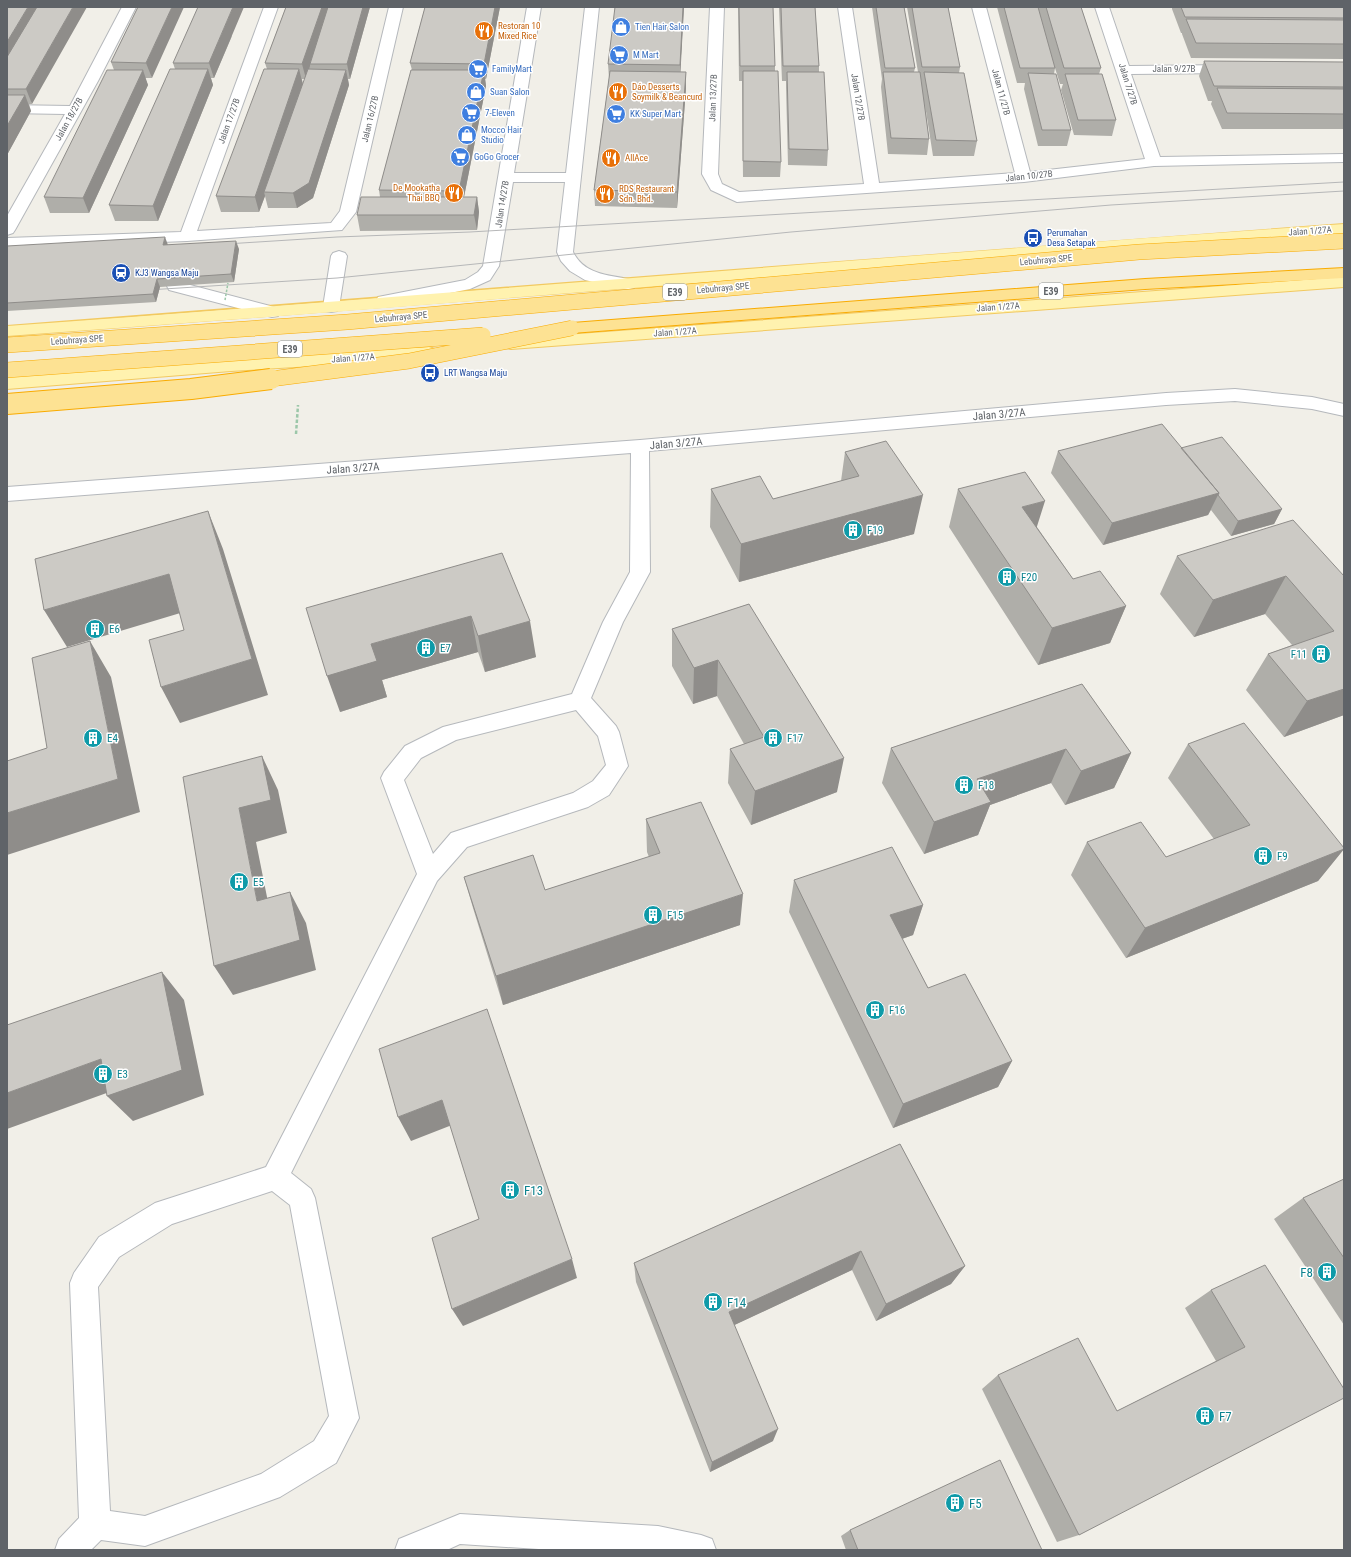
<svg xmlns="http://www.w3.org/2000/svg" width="1351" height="1557" viewBox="0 0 1351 1557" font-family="'Roboto Condensed',sans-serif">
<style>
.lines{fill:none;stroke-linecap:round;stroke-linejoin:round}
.minor-casing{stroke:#b5b8bc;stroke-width:2}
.major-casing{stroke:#f2c960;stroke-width:2}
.highway-casing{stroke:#f9ab00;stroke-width:2}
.path{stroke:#9cc7a9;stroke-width:2.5;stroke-dasharray:3.5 2;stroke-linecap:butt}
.minor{fill:#fff;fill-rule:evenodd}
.major{fill:#fff2af;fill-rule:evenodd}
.highway{fill:#fde293;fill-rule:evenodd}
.tram{stroke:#b6b7b8;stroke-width:1}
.highway-bridge-far1-casing{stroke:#f9ab00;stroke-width:16;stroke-linecap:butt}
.highway-bridge-casing{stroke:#f9ab00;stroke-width:22;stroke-linecap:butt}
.path-bridge{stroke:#9cc7a9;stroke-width:1.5;stroke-dasharray:2.5 1.5;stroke-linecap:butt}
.highway-bridge-far1{stroke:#fde293;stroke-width:15}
.highway-bridge{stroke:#fde293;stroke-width:20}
.wall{fill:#afaea9;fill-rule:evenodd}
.shaded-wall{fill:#8f8d8a}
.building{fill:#cccac5;stroke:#8f8d8a}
.labels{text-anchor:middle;stroke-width:3;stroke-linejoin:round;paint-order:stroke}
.far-food-label{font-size:9px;fill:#c56008;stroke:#fff;text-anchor:start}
.far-shop-label{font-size:9px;fill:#366cbe;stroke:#fff;text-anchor:start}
.far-street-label{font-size:9px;fill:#5f6368;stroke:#fff}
.far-transit-label{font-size:9px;fill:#164399;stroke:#fff;text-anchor:start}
.shield{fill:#fff;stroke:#8f9295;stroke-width:1}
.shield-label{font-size:10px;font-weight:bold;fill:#5f6368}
.street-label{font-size:11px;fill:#5f6368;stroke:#fff}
.culture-label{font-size:11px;fill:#0d838f;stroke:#fff;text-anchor:start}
.near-culture-label{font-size:13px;fill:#0d838f;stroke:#fff;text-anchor:start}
</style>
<rect width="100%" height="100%" fill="#f1efe8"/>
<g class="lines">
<defs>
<path id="minor" d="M122,7H136L98,81L15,230L13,233L7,235V216L65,114L7,113V105L70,106Z
M264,7H278L197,231L331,223L340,211L389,7H403L356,212L342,230L187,241L7,248V238L181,232Z
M527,7H541L514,173H566L585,7H599L573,252C585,276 611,275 634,280L636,284L634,288L628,289L619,288L585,280L570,271L561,261L557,252L565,182H513L499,266L490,280L470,289L384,306L378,305L376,301L378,297L465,280L478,272L483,266Z
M710,7H724L718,174L722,184L739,192L864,184L838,7H852L879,183L1015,173L972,7H986L1030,172L1145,159L1095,7H1109L1129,66L1231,65L1236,66L1238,69L1236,72L1231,73L1131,74L1160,157L1344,154V162L1154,166L1024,182L737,202L711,190L702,174Z
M339,251L345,253L347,256L339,307L337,311L331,312L325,311L323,307L331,256L333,253Z
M175,281L278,308L280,312L278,316L272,317L169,290L167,286L169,282Z
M1235,389L1312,397L1344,404V416L1312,409L1235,401L1166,405L649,451L650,572L623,622L591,698L616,726L619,732L628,766L609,795L588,807L467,847L437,881L291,1173L311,1189L315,1198L359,1418L336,1463L280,1497L269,1501L145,1546L101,1540L91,1550H55L59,1539L79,1518L70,1283L74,1273L99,1237L155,1203L266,1167L417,874L381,778L384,772L405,746L443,727L572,694L603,622L630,572L631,453L7,501V487L640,440L1166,393ZM576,710L598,736L606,765L593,781L573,793L451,833L433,854L404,780L421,758L456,740ZM272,1191L290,1205L329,1416L314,1441L261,1474L145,1516L110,1511L98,1287L119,1257L172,1224Z
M460,1514L658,1526L701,1535L712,1539L716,1550H554L460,1544L447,1550H395L399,1539Z"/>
<path id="major" d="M1344,224V234C898,264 453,305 7,336V326C453,294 898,255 1344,224Z
M1344,277V287L511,349L505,348L502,344L505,340L511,339Z
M429,347L435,349L438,353L435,357L429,359L231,371L7,389V377L231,359Z"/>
<path id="highway" d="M1344,268V278L1145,289L572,333L566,332L564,328L566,324L572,323L1145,279Z"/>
</defs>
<!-- minor casing -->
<use href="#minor" class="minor-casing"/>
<!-- major casing -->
<use href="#major" class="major-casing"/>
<!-- highway casing -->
<use href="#highway" class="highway-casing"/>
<!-- path -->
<path class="path" d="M296,434L298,405"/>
<!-- minor -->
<use href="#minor" class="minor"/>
<!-- major -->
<use href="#major" class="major"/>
<!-- highway -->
<use href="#highway" class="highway"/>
<!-- tram -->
<path class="tram" d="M226,244L337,237L470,232L1344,182
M148,290L337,278L791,232L1111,205L1344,191"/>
<defs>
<path id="highway-bridge-far1" d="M7,345L347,322L1139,252L1344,241
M7,370L483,335
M263,380L409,361L572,328"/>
<path id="highway-bridge" d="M7,404L191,389L271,379"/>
</defs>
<!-- highway-bridge-far1 casing -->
<use href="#highway-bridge-far1" class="highway-bridge-far1-casing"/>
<!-- highway-bridge casing -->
<use href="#highway-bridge" class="highway-bridge-casing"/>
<!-- path-bridge -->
<path class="path-bridge" d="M225,300L228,283"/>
<!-- highway-bridge-far1 -->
<use href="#highway-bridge-far1" class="highway-bridge-far1"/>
<!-- highway-bridge -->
<use href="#highway-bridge" class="highway-bridge"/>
</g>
<!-- wall -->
<path class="wall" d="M7,7L32,104H29L31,111L7,155Z
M138,7L152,78H145L148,85L89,213H50L44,197L114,70L111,62Z
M286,7H370L350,79H348L349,85L313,198L297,208H268L265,196L259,212H221L216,196L267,69L265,63ZM302,79H305L303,84Z
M425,7H500L486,79H485L486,86L464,197H477L479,212L477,230L360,231L357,215L380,197L379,190L412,70L410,63Z
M684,7L680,72H686V88L677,208L595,206L594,190L609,78L608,64Z
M738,7H773L775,66V71L781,162L780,177H743L742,81H739Z
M779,7H815L819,66V72L828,150L827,166L788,165L786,87V81H782Z
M872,7H904L915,68L914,72H918L907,7H948L960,67L959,73L977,141L974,156H933L925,105L929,139L927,155L888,154L881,87L882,79Z
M997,7H1081L1101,68L1099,74L1116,120L1112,136L1074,135L1061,90L1063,84H1060L1055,68L1054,74L1071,130L1067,146H1038L1024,89L1025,83H1017Z
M1172,7H1344V59L1191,58L1182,34V33H1181L1172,9Z
M232,36L214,78H211L213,85L158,221H115L109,205L175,69L173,63Z
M1204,61L1344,62V129H1222L1211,104L1212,101H1208L1199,76Z
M167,245L239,249L234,282L160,287L156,302L7,311V246Z
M1181,448L1282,509L1274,524L1231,536L1211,510L1208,515L1103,545L1051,473L1058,451Z
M845,452L914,534L739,582L710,527L711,489L773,499L841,481Z
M958,489L1037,527L1073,579L1126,606L1110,643L1038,665L949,527Z
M502,553L536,657L485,672L478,652L382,680L387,697L340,712Z
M1177,556L1344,576V715L1284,737L1246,690L1268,654L1292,645L1265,614L1194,637L1160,594Z
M749,604L837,792L751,825L728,783L730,749L744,744L717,696L693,704L672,666V629Z
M1082,684L1131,753L1114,788L1065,805L1051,783L990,805L978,835L924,854L882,783L891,748Z
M1188,744L1344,848V849L1318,881L1126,958L1071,875L1087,842L1166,857L1214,839L1168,778Z
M646,819L740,925L503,1005L473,908L464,877L545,890L649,857L647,852Z
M794,880L923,905L913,935L902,939L928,988L1012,1061L998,1087L893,1128L789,912Z
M900,1144L965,1266L951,1284L876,1321L852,1270L734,1325L773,1441L710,1472L636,1282L634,1263Z
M1344,1179V1325L1274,1219L1303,1198Z
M1211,1290L1344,1389L1079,1535L1057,1542L982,1389L998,1375L1117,1411L1216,1361L1185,1308Z
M850,1530L1042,1550H846L841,1536Z"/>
<!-- shaded-wall -->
<path class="shaded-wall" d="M28,7H43L7,69V42Z
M73,7H87L32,104L26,89Z
M172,7H184L152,78L146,63Z
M233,7H244L214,78L209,63Z
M322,7H330L310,64V66L306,79L302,64Z
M363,7H370L350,79L347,64Z
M495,7H500L486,79L484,64Z
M683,7H684L680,81V65Z
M208,69L213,85L158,221L153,206Z
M299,69L303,85L264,192L265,196L259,212L255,197Z
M143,70L148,85L89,213L83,198Z
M346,70L349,85L313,198L297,208L293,193Z
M484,70L486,86L462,207L459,191Z
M686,72V88L677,208V192Z
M25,95L31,111L7,155V126Z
M477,197L479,212L477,230L474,215Z
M165,237L168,245L166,253L163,245Z
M236,241L239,249L234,282L231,274Z
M157,279L160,287L156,302L153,294Z
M1219,493L1208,515L1103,545L1112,523Z
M923,495L914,534L739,582L741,544Z
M1045,501L1033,539L1022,507Z
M1282,509L1274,524L1231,536L1238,521Z
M208,511L223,549L268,695L180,723L161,687L252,659Z
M169,574L187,611L67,647L44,610Z
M1286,576L1265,614L1194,637L1213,600Z
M1126,606L1110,643L1038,665L1052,628Z
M471,616L478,652L382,680L387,697L340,712L327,676L371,644Z
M530,621L536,657L485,672L478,636Z
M90,641L111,677L140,812L7,855V813L118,779Z
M718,660L717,696L693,704L694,668Z
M1344,689V715L1284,737L1307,701Z
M1066,749L1051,783L990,805L978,835L924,854L934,822L977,779Z
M1131,753L1114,788L1065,805L1081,771Z
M262,756L278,790L287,833L256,842L274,932L257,901L239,808Z
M844,758L837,792L751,825L755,791Z
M1344,849L1318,881L1126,958L1145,928Z
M290,892L306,923L316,970L233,995L214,966Z
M743,894L740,925L503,1005L496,976Z
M923,905L913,935L881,946L890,915Z
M162,972L184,1000L204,1095L133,1121L107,1096Z
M101,1059L126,1086L7,1129V1093Z
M1012,1061L998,1087L893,1128L903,1104Z
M442,1100L452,1125L411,1141L398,1117Z
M861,1251L852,1270L726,1329L729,1312Z
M572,1259L577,1278L463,1326L452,1309Z
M965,1266L951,1284L876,1321L886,1304Z
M778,1429L773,1441L710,1472L712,1462Z"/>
<!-- building -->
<path class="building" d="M7,7H28L7,42Z
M37,7H73L26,89H7V57Z
M138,7H172L146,63L111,62Z
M198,7H233L209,63H173Z
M286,7H322L302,64L265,63Z
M328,7H363L347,64H310Z
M425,7H495L484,64L410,63Z
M615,7H683L680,65L608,64Z
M739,7H773L775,66H740Z
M781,7H815L819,66H783Z
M876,7H904L915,68H885Z
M912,7H948L960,67H922Z
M1004,7H1038L1055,68H1020Z
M1046,7H1081L1101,68H1064Z
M1181,7H1344V18L1185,17Z
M1186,19L1344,20V44L1196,43Z
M1204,61L1344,62V87L1214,86Z
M170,69H208L153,206L109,205Z
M264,69H299L255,197L216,196Z
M308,69L346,70L309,183L293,193L264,192Z
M107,70H143L83,198L44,197Z
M411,70H484L459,191L379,190Z
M610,71L686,72L677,192L594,190Z
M743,71H778L781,162L743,161Z
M787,72H824L828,150L789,149Z
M883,72H920L929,139L891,138Z
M924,72L964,73L977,141L936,140Z
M1028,73L1056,74L1071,130H1042Z
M1065,74H1102L1116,120H1078Z
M1217,88L1344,89V114L1227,113Z
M7,95H25L7,126Z
M361,197H477L474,215H357Z
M165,237L163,245L236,241L231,274L157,279L153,294L7,303V246Z
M1162,424L1219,493L1112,523L1058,451Z
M1222,437L1282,509L1238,521L1218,495L1219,493L1181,448Z
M886,441L923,495L741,544L711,489L760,476L773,499L859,476L845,452Z
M1025,472L1045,501L1022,507L1073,579L1100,571L1126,606L1052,628L958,489Z
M208,511L252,659L161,687L149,640L184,630L169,574L44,610L35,559Z
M1293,520L1344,576V689L1307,701L1268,654L1334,631L1286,576L1213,600L1177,556Z
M502,553L530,621L478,636L471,616L371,644L377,661L327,676L306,608Z
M749,604L844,758L755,791L730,749L764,737L718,660L694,668L672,629Z
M90,641L118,779L7,813V761L47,748L32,658Z
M1082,684L1131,753L1081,771L1066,749L977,779L991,802L934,822L891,748Z
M1244,723L1344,848V849L1145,928L1087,842L1141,822L1166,857L1250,825L1188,744Z
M262,756L271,800L239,808L257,901L290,892L300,940L214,966L183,777Z
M701,802L743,894L496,976L464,877L533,855L545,890L660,853L646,819Z
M892,847L923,905L890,915L928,988L965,974L1012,1061L903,1104L794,880Z
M162,972L182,1070L107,1096L101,1059L7,1093V1025Z
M487,1009L572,1259L452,1309L432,1238L479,1219L442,1100L398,1117L379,1049Z
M900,1144L965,1266L886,1304L861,1251L729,1312L778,1429L712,1462L634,1263Z
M1344,1179V1258L1303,1198Z
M1265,1265L1344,1389V1398L1079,1535L998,1375L1078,1338L1117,1411L1245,1347L1211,1290Z
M1000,1460L1042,1550H858L850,1530Z"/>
<!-- icons -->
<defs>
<symbol id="shop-disc" viewBox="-11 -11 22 22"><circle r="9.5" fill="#3f7fe0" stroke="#fff"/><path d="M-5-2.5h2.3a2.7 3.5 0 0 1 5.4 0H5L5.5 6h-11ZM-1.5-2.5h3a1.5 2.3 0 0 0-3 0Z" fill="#fff"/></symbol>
<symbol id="restaurant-disc" viewBox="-11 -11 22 22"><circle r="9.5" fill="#e8710a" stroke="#fff"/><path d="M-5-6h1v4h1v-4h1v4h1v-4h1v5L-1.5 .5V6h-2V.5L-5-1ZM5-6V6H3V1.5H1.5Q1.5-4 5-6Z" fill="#fff"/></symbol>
<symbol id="supermarket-disc" viewBox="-11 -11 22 22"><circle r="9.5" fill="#3f7fe0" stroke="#fff"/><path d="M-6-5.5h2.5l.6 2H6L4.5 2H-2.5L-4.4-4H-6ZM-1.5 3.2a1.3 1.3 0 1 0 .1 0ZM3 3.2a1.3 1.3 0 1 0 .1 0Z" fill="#fff"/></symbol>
<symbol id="bus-disc" viewBox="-11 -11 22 22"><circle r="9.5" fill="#1a4fb4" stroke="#fff"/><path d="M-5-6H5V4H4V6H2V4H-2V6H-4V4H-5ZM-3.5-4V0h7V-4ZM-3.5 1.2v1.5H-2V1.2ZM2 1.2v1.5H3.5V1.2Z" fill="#fff"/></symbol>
<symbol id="station-disc" viewBox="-11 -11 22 22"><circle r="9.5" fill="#1a4fb4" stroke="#fff"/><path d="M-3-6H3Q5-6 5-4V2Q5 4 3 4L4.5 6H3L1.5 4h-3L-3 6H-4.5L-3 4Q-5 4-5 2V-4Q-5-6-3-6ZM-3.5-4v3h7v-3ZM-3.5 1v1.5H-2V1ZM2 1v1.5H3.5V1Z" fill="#fff"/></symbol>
<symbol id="building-disc" viewBox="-11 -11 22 22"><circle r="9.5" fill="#0f9aa8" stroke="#fff"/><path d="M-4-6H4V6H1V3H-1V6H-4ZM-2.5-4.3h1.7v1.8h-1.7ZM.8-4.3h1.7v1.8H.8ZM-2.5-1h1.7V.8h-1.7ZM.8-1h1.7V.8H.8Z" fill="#fff"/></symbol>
</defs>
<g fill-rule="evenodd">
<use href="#shop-disc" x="610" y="16" width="22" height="22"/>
<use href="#restaurant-disc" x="473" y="20" width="22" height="22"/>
<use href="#supermarket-disc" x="608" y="44" width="22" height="22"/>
<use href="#supermarket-disc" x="467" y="58" width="22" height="22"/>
<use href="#shop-disc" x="465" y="81" width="22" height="22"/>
<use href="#restaurant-disc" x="607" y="81" width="22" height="22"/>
<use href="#supermarket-disc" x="460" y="102" width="22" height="22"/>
<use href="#supermarket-disc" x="605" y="103" width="22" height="22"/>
<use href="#shop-disc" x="456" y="124" width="22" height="22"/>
<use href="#supermarket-disc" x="449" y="146" width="22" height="22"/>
<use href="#restaurant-disc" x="600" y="147" width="22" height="22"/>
<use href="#restaurant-disc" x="443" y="182" width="22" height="22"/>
<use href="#restaurant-disc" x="594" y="183" width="22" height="22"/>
<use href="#bus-disc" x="1022" y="227" width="22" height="22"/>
<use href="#station-disc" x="110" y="262" width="22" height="22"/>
<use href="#bus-disc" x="419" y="362" width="22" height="22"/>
<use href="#building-disc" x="842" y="519" width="22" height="22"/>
<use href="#building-disc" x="996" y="566" width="22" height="22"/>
<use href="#building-disc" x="84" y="618" width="22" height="22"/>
<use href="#building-disc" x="415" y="637" width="22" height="22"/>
<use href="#building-disc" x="1310" y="643" width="22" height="22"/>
<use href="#building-disc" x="82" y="727" width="22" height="22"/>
<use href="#building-disc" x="762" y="727" width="22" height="22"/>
<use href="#building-disc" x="953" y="774" width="22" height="22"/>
<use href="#building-disc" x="1252" y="845" width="22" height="22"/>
<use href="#building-disc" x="228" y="871" width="22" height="22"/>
<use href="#building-disc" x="642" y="904" width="22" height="22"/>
<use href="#building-disc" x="864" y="999" width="22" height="22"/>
<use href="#building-disc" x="92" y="1063" width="22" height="22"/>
<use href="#building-disc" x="499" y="1179" width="22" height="22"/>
<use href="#building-disc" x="1316" y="1261" width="22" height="22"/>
<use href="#building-disc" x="702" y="1291" width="22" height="22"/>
<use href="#building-disc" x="1194" y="1405" width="22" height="22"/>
<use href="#building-disc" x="944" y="1492" width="22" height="22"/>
</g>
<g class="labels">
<!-- far-food labels -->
<g class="far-food-label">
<text x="498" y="29">Restoran 10<tspan x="498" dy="10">Mixed Rice</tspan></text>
<text x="632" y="90">Dáo Desserts<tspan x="632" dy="10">Soymilk &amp; Beancurd</tspan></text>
<text x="625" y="161">AllAce</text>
<text x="440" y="191" text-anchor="end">De Mookatha<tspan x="440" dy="10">Thai BBQ</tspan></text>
<text x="619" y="192">RDS Restaurant<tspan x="619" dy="10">Sdn. Bhd.</tspan></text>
</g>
<!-- far-shop labels -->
<g class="far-shop-label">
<text x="635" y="30">Tien Hair Salon</text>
<text x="633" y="58">M Mart</text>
<text x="492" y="72">FamilyMart</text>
<text x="490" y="95">Suan Salon</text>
<text x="485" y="116">7-Eleven</text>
<text x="630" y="117">KK Super Mart</text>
<text x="481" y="133">Mocco Hair<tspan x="481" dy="10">Studio</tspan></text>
<text x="474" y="160">GoGo Grocer</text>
</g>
<!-- far-street labels -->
<g class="far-street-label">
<text x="1174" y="72">Jalan 9/27B</text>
<text transform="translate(1128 84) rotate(73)" y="3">Jalan 7/27B</text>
<text transform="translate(1001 92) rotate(75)" y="3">Jalan 11/27B</text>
<text transform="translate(858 97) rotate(81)" y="3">Jalan 12/27B</text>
<text transform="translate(713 98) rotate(-88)" y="3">Jalan 13/27B</text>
<text transform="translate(69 119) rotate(-61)" y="3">Jalan 18/27B</text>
<text transform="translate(370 119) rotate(-77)" y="3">Jalan 16/27B</text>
<text transform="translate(229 121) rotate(-70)" y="3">Jalan 17/27B</text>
<text transform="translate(1029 176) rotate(-6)" y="3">Jalan 10/27B</text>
<text transform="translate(502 204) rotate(-81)" y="3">Jalan 14/27B</text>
<text transform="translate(1310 231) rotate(-4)" y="3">Jalan 1/27A</text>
<text transform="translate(1046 260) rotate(-5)" y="3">Lebuhraya SPE</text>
<text transform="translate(723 288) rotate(-5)" y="3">Lebuhraya SPE</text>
<text transform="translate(998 307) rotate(-4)" y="3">Jalan 1/27A</text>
<text transform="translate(401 317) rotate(-5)" y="3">Lebuhraya SPE</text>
<text transform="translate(675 332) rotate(-4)" y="3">Jalan 1/27A</text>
<text transform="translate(77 340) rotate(-4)" y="3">Lebuhraya SPE</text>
<text transform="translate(353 358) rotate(-4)" y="3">Jalan 1/27A</text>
</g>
<!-- far-transit labels -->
<g class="far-transit-label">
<text x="1047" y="236">Perumahan<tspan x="1047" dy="10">Desa Setapak</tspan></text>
<text x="135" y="276">KJ3 Wangsa Maju</text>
<text x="444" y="376">LRT Wangsa Maju</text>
</g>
<!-- shield labels -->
<g class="shield">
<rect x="1039" y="283" width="24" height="16" rx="3"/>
<rect x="663" y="284" width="24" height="16" rx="3"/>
<rect x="278" y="341" width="24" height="16" rx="3"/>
</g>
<g class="shield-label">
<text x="1051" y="295">E39</text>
<text x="675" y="296">E39</text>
<text x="290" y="353">E39</text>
</g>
<!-- street labels -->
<g class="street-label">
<text transform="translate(999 414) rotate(-5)" y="4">Jalan 3/27A</text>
<text transform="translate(676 443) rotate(-5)" y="4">Jalan 3/27A</text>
<text transform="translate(353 468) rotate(-4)" y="4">Jalan 3/27A</text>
</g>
<!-- culture labels -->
<g class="culture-label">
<text x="867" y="534">F19</text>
<text x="1021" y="581">F20</text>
<text x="109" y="633">E6</text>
<text x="440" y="652">E7</text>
<text x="1307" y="658" text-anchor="end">F11</text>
<text x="107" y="742">E4</text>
<text x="787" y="742">F17</text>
<text x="978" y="789">F18</text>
<text x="1277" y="860">F9</text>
<text x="253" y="886">E5</text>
<text x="667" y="919">F15</text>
<text x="889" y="1014">F16</text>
<text x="117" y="1078">E3</text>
</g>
<!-- near-culture labels -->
<g class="near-culture-label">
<text x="524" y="1195">F13</text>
<text x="1313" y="1277" text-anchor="end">F8</text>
<text x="727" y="1307">F14</text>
<text x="1219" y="1421">F7</text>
<text x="969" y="1508">F5</text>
</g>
</g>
<!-- border -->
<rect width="1351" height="1557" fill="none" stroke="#5f6368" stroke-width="16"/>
</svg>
